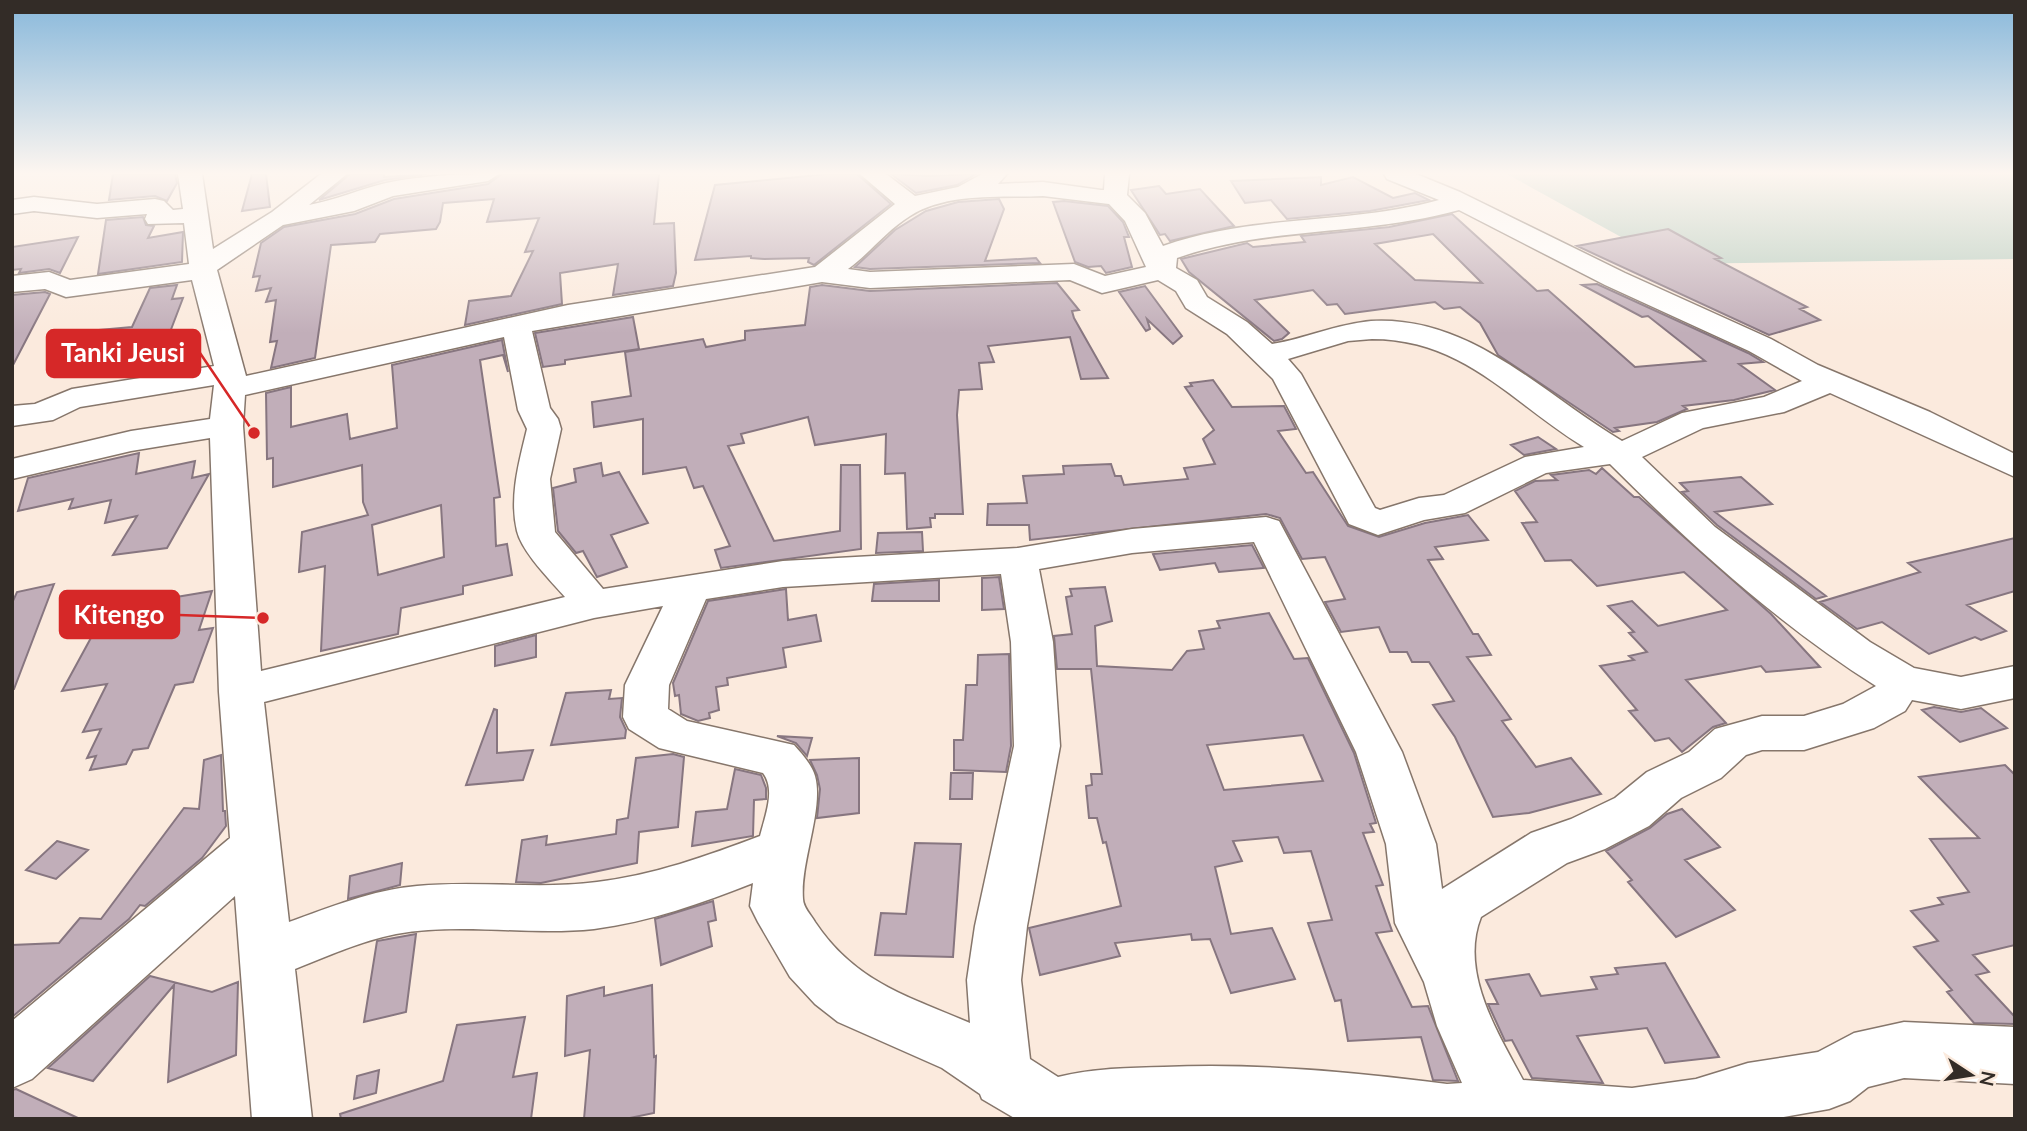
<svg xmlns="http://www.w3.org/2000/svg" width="2027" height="1131" viewBox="0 0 2027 1131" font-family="Lato,sans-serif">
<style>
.green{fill:#b7cdc0}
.building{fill:#c1aeb9;stroke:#877680;stroke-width:2;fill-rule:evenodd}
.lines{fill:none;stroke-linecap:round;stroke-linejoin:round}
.minor-casing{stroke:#86766b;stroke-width:3}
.minor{fill:#fff;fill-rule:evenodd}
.leader{fill:none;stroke:#d62828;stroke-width:2.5}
.callout-dot{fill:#d62828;stroke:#fbeadd;stroke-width:2.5}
.callout{fill:#d62828;stroke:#d62828;stroke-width:2.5}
.callout-label{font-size:26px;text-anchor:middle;font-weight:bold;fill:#fff}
</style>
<rect width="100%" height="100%" fill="#fbeadd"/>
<!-- green -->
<path class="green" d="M1507,174H2015V259L1670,264Z"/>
<!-- building -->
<path class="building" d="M113,174H175L177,183L167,201L155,196L109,200Z
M252,174H266L270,207L242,211Z
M350,174H384V177L427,174L385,180L319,200Z
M502,174H659L654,224L674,223L676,273L673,286L613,295L618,264L560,273L562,304L465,325L469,301L511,296L533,251L525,252L539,218L487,222L494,199L443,203L440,222L436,229L380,234L375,242L331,245L315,358L271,368L277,341L270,342L276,300L266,302L271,288L256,291L260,276L253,277L261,243L284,227L355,214L394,199L488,184Z
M828,174H857L891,204L814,265L808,262L809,258L764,259L751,258V256L695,260L715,185Z
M891,174L928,176L976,174L957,185L916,193Z
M1321,177V185L1353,177L1393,198L1415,193L1429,200L1370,211L1287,219L1271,200L1245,203L1231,181Z
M1159,186L1166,194L1200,189L1234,226L1170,241L1165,234L1160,235L1131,190Z
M999,199L1004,209L985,261L1036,258L1040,263L870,269L855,267L895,230L926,211L958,202Z
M1064,201L1108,206L1123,222L1129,237H1124L1132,267L1106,273L1101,266L1088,267L1075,262L1053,202Z
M1452,214L1537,291L1548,290L1635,367L1705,361L1648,316L1642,317L1582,285L1597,284L1748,353L1763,362L1739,364L1775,390L1734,400L1683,406L1687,409L1657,422L1615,428L1619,431L1613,432L1498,355L1480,323L1460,307L1444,309L1435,302L1345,314L1337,304L1327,305L1313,290L1255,300L1289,333L1282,339L1274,341L1189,272L1181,259L1247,243L1253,247L1305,242L1301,236L1389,227ZM1433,234L1482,283L1415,280L1375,244Z
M143,217L146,225L154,226L148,238L183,232L182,262L98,274L106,220Z
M1668,229L1721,258L1715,259L1807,307L1800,309L1820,320L1769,335L1577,246Z
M78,237L60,273L49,269L19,273L21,269L12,270V247Z
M1057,283L1079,310L1072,311L1074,318L1108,378L1081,379L1070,337L988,346L994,362L979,363L982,389L959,390L957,415L963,514H935V518H930L931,527L907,529L905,473L885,474L886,434L815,445L808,417L741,434L744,443L728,446L774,541L840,531L841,465H860L861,549L721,568L715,550L730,546L703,486L694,488L686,467L643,474V419L594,427L592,402L631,396L625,352L703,339L706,347L745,340V331L805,325L810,287L822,285L870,291Z
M177,285L172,299L183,298L167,340L182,338L165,371L129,377L130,372L125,373L128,364L58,375L88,331L132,327L150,288Z
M1145,286L1182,336L1173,344L1147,319L1150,329L1146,331L1119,292Z
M45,292L50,294L12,367V295Z
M633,317L639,349L565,360V364L543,367L535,333Z
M502,340L508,372L503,355L480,360L500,497L494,498L496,546L507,544L512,575L463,586V594L401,608L398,634L321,651L325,566L299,572L302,532L368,515L363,502L362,465L273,487V458L267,459L266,393L291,387V427L347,414L350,439L397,428L392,365ZM441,505L444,557L378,575L372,525Z
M1213,380L1232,407L1284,406L1296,429L1278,431L1306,473L1313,472L1348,526L1379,537L1425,523L1468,515L1488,540L1435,547L1443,559L1428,560L1473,634H1478L1491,655L1467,657L1511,719L1502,721L1536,767L1571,758L1601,794L1529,813L1493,817L1455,737L1433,705L1454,701L1429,662H1412L1407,652H1390L1379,627L1341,632L1325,602L1345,599L1325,557L1302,559L1280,518L1266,514L1030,540L1029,525H987L988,504L1027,503L1023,476L1064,474L1063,466L1111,464L1115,476H1121L1124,485L1188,479L1184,468L1215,464L1203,439L1214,430L1185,387L1192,386L1190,383Z
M1538,437L1556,449L1524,455L1511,445Z
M139,453L136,474L195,461L192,478L209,474L167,548L113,555L137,516L105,523L111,500L69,509L73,499L18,511L28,478Z
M601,463L603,476L619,472L648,523L611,535L627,567L597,577L583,551L576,553L558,531L553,488L576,482L574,469Z
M1602,468L1634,497H1639L1771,614L1820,667L1766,672L1761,666L1686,680L1726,723L1713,727L1682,752L1669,738L1655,741L1629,711L1637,710L1600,666L1634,660L1629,656L1647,652L1629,633L1634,632L1608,606L1632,601L1658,626L1727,610L1684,572L1597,586L1571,560L1545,561L1522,523L1537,522L1515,491L1535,481L1557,480L1551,475L1589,470L1596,474Z
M1741,477L1772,504L1715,512L1826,596L1816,599L1717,525L1682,492L1688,491L1680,483Z
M922,532L923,551L876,553L878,533Z
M2015,538V591L1967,605L2006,631L1981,640L1975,637L1929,654L1882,622L1857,629L1820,602L1920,572L1908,563Z
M1252,545L1264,568L1219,572L1215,563L1160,570L1153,554Z
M999,577L1004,609L982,610V578Z
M939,580V601H872L874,584Z
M54,584L14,689H12V603L17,592Z
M1105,587L1112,621L1095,626L1097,666L1172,670L1187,651L1204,649L1199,631L1220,628L1217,621L1269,613L1294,659L1308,658L1354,753L1376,823L1370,824L1374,832L1363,833L1383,885L1376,886L1392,931L1376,933L1412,1007L1428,1006L1458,1081L1433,1080L1421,1037L1348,1041L1341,1000L1335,1001L1308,923L1332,920L1311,851L1284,853L1278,837L1233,841L1242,861L1215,867L1231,934L1272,928L1295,979L1231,993L1210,939L1192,940L1191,934L1115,943L1120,956L1040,975L1029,928L1121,906L1106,842L1103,843L1097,818H1089L1086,786L1092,785L1091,774H1102L1091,669H1057L1054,636L1072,634L1066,597L1072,596L1070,589ZM1303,735L1323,781L1224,790L1207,745Z
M786,589L788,620L816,615L821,641L783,648L786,667L727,678L728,685L716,687L719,710L709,713L710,718L698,721L681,714L679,695L675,696L673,683L708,601Z
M212,591L199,630L213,628L193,682L175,685L148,748L133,750L126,764L90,770L96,756L87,758L101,729L83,732L107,684L62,691L92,636L98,635L105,609Z
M536,635V657L495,666V646Z
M1009,654L1011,746L1006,772L954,770V740H963L966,685H977L978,655Z
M611,690L609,699L622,698L620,717L626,730L625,738L551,745L566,693Z
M1934,707L1961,712L1981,708L2007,728L1960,742L1922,710Z
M494,709L497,710V753L533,750L523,780L466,785Z
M777,736L812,738L807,756L796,743Z
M673,754L684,757L678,827L639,832L637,863L541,883L516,882L522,840L547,836L546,845L616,834L617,820L628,818L636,758Z
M221,755L223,811H225L226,826L202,858L145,906L140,905L129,919L12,1017V945L59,943L80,918L101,919L184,808L199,809L204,760Z
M859,758V813L817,818L820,789L817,775L810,760Z
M2005,765L2015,775V945L1973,955L1989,972L1976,975L2015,1017V1024L1974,1023L1947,992L1952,990L1914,947L1938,941L1911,911L1943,904L1938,898L1969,892L1930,839L1979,838L1919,777Z
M735,769L761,775L766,788V799L754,800L753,836L692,846L696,812L727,809Z
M951,773H973L972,799H950Z
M1682,809L1720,847L1685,860L1735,910L1676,937L1628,882L1632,880L1606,851L1650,828L1667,814Z
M57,841L88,850L56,879L26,870Z
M915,843L961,844L953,957L875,955L881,913L906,914Z
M402,863L400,885L348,899L350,876Z
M713,901L716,920L708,922L712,946L661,965L655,919Z
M416,934L406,1012L364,1022L377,941Z
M1665,963L1719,1057L1665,1063L1647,1028L1577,1036L1603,1083L1532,1078L1512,1040L1505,1041L1488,1004H1498L1486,980L1529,974L1541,996L1597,989L1591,977L1618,974L1615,968Z
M150,976L212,992L238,982L236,1055L168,1082L174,985L93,1081L48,1068Z
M652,985L654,1057L656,1056L654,1113L625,1119H584L590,1050L565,1056L567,996L604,987V996Z
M525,1017L513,1077L537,1073L531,1119H341L340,1114L443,1081L457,1025Z
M379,1070L376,1093L354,1099L357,1076Z
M16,1089L80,1119H12V1090Z"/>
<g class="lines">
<defs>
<path id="minor" d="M178,174H202L213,249L272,212L321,174H347L309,205C336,200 360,189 386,183C424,175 461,174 499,174L488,181L393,196L354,211L283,225L217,270L246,376L568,305L815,267L895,204L860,174H886L915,196L958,187L982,174H1007L998,184L1043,182L1101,190H1104L1105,174H1129L1127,195L1145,213L1163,246C1253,214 1348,225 1439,200L1387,179L1384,174H1416L1460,192L1625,273L1771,339L1818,365L1930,412L2015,454V477L1830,393L1784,412L1703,428L1642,457L1715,527L1870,642L1914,668L1961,677L2015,666V698L1961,709L1912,700L1905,711L1874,728L1804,750H1762L1746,755L1721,778L1681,798L1649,826L1605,849L1567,863L1481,917C1459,972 1498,1033 1523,1080L1632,1088L1696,1079L1748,1063L1818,1052L1854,1033L1904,1022L2015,1027V1084L1904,1078L1868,1087L1850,1101L1829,1109L1772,1119H1016L982,1099L980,1094L942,1068L838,1022L815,1004L790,977L758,922L750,906L753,883C702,903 649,922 594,929C528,936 461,922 396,934C361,941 328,956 295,969L312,1119H252L235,896L32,1079L12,1088V1021L230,838L219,692L210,438L131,451L12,479V459L131,431L210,419L214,385L80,407L53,420L12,426V406L35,404L72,389L214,366L192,280L66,297L45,289L12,292V276L49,272L70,280L189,264L184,223L148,224L145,219L147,214L97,218L34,211L12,214V200L34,197L97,204L155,199L164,201L173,210L183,209ZM1043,196L1109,204L1125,221L1146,267L1105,276L1074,264L870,272L848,269C870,253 887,230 910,216C947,192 1001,198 1043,196ZM1459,210L1605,285L1749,351L1802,381L1764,397L1682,413L1622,441C1542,394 1471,315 1371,321C1336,324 1305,339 1272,344L1247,322L1207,297L1197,280L1176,268L1177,258C1268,226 1366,236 1459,210ZM1070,280L1102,293L1158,280L1176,291L1186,308L1227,334L1273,379L1349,524L1378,535L1424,520L1465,513L1546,473L1610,464C1691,545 1778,624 1876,686L1843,704L1804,716H1762L1715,729L1689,752L1647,772L1615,798L1571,819L1531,833L1442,889L1436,844L1402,752L1279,521L1266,517L1132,529L1018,548L783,561L603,589L555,532L550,479L561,429L558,419L550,408L532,331L822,282L870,288ZM504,337L518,410L527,429C519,462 509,497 517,531C522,552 551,581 565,597L261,671L243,426L245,395ZM1372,339C1464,339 1512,403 1584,447L1525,457L1444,495L1419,498L1380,510L1375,508L1301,374L1288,359L1348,341ZM1254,542L1356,752L1386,844L1395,923L1424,982L1437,1026L1462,1083L1447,1084C1353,1072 1260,1063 1164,1067C1128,1068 1094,1068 1058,1077L1030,1059L1021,980L1027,926L1060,746L1053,642L1039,569L1132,553ZM1001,574L1011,642L1014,746L975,926L967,980L970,1023C907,996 855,982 815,922C811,915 803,907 803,899C800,862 824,809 815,776C812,765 802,754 794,745L687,721L668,709L669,685L706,599L783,587ZM663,606L625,685L623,717L629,729L659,748L763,773C776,790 765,816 760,836C707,856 654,875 597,882C537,890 477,880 417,886C372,890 331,907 289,922L264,702L594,618Z"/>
</defs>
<!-- minor casing -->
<use href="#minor" class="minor-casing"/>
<!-- minor -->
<use href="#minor" class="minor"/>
</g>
<!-- sky -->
<linearGradient id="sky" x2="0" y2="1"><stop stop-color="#88b8db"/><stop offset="0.52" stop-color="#fdf6f0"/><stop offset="1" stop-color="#fdf6f0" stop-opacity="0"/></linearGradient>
<rect width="2027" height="333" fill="url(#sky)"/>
<!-- callouts -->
<path class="leader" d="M254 433L200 353M263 618L179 615"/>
<g class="callout-dot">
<circle cx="254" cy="433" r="7"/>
<circle cx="263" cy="618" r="7"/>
</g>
<g class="callout">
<rect x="47" y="330" width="153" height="47" rx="7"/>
<rect x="60" y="591" width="119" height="47" rx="7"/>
</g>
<g class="callout-label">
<text x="123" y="362">Tanki Jeusi</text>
<text x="119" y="624">Kitengo</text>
</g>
<!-- border -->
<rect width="2027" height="1131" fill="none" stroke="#332c27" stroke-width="28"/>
<!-- north arrow -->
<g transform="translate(1971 1075) rotate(102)" stroke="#fbeadd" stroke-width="5" paint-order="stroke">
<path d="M0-5L12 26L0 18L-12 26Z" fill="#332c27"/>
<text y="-10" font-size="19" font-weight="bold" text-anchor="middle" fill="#332c27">N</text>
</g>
</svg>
